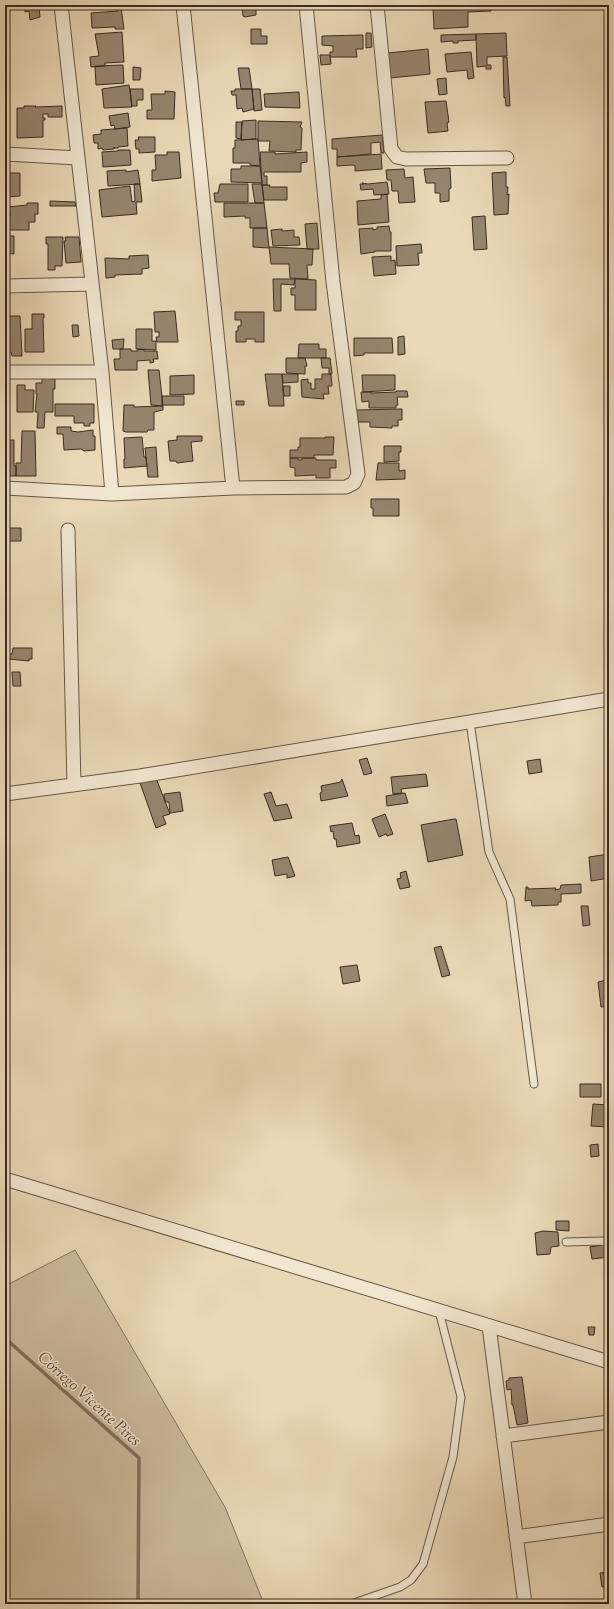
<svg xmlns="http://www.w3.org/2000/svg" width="614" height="1609" viewBox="0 0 614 1609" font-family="'Sorts Mill Goudy',serif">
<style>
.green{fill:#ccbb9d;stroke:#837460}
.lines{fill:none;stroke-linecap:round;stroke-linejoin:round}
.stream{stroke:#80705d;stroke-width:3.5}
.building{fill:#96856f;stroke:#3a2c22}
.service-casing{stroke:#665747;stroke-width:9}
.minor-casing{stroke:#665747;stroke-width:15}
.service{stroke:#f1e6d0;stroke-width:7}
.minor{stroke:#f1e6d0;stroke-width:13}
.labels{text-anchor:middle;stroke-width:3;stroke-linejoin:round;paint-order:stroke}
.water-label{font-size:16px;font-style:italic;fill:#57483a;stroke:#f1e6d0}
</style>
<rect width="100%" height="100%" fill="#ead8b6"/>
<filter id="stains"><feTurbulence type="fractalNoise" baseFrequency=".005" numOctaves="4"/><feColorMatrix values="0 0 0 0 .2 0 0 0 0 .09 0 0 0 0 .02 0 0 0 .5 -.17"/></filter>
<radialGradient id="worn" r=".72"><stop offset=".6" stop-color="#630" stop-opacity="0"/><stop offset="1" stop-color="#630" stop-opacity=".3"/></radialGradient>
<!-- green -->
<path class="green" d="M75,1250L225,1507L264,1604H5V1286Z"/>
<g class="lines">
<!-- stream -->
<path class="stream" d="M5,1338L139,1458L138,1604"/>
</g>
<!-- building -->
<path class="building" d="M22,5H39L40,17L30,20L29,11L25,12L24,7H22Z
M98,5H119V7L99,8Z
M242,5H265V7L256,8V15L245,17L243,16Z
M460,5H491V11L468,12V27L434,29L433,6H440L441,7L460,6Z
M121,7L124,29H115V27L92,28L91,13L118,11V8Z
M251,29H261V36H267V44H251Z
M122,32L124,62L105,63V66L91,67L90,57L99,56L95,34Z
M366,33H371L372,47L366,48Z
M506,33L507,56L487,57V65H491V69H486V66L477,67L476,34Z
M476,34V40L458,41V43H453V41L441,42V35Z
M363,35V49H356L357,57H330V52H333V46L322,45V36Z
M428,49L430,74L390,78L388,53Z
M471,52L474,78L468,79L467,70L447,72L445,54Z
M320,55H330L331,64L321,65Z
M503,57H507L510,106H506L505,97L504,98Z
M123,65L124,83L96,85L95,66Z
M133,67L141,68L140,80H133Z
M238,68H249L252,89H241Z
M446,78L447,94L439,95L437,79Z
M129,85L132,107L104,108L102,89Z
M130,89H143V100H137V106H132Z
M235,89H252L254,109L243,112L242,108L237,109L236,95H232L231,91H235Z
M252,89H260L262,110L254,111Z
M165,91L175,92L174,119H147V110H152L151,94H165Z
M299,92L300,108L265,107L264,94Z
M446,101L449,122L447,123L448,131L428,133L425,102Z
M24,106H36L35,107L62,106V117H48V114H43V118H45V120H43V137L17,138V108H24Z
M128,113L130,127L115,129L114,125L111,126L109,116Z
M256,120V139L241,140L242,121Z
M258,121L302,122L300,127L302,128L301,150H296V152L269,151L270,141H258Z
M236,122H242L241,139L236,138Z
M127,128L128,146L118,147V148H114V147V149L103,150L102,148L98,149V143H94L93,135L101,134V130Z
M382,135L384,153H381L380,142L371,143V154L337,157V149H332V139Z
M138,137H155V152L139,153V149H136L135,140H139Z
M258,139L260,166L250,165V163H233V148H235V140Z
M118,150H130L131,165L103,167L102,152L118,151Z
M167,152H179L181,178L152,181V170H156L155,155H167Z
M260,152H275V154L307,152V162L301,163V172H264V176H267V185H262Z
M381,154L382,169L355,171V166L353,165L337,166V157Z
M241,166H260L262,183L231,182V169H241Z
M450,168L451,188L449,189V201L440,202V193H435V183H426L424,169Z
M404,169L405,178L413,177L415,202L399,203L398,191H392L391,180H387L386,170Z
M126,170V172L138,170L140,184L108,186L107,171Z
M506,172V187H508L507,195L509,194L508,214L494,215L492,173Z
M5,173H20V196L5,197Z
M387,182L389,194L374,195L373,189L361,190L360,184H364L362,183L368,184Z
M134,184H140L142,202H136L137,214L102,217L99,190L130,186L132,202L135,201Z
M220,184H248V202H215L214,193H218Z
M252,184H262L264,203H255Z
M262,185H270L269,187H287V200H264Z
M387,194L389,222L358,225L357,201L381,199V195Z
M50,201L75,202L76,206H50Z
M27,203H38V214H35V222H29V230H8L10,213H8V207L27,205Z
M224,203H264L267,228H250V218H245V216L224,217Z
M485,216L487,249L474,250L472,217Z
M317,223L319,249H307L305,224Z
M389,226L390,232H391V251H375V252L361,254L359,229L373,228V230L377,229V227Z
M253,228H267L269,248L253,247Z
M282,229V231L294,230V237H299L300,245L273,246L271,230Z
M5,236H14V254L5,253Z
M46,237H63L62,266H55V270H48V244H46Z
M65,237H79L81,262L66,263L64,241H66Z
M421,244L422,253H418L419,265L397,266L396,246Z
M269,247L313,249L312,265H307L308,279L290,278L289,264H271Z
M148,255L149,268L142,269V274L115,275V277L106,278L105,258L129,259V256Z
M391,256V261L395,260L396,274L374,276L372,257Z
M273,279H295L294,285L281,284V311H274Z
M295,279L316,280V310H295V295H291V288H295Z
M175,311L178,342H157L156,337H159V332H155L154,312Z
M235,312H264V342H255V339H246V342H236V331H238V326H241V320H235Z
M32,314H44V318H43L44,352H25V329H32Z
M5,316H20L22,356H12L11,352H8V350H5Z
M72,325H78L79,336L73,337Z
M136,329H152V341H156V350L136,349Z
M398,337L404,336L405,354L398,355Z
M354,338H392L393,353H364V355L354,356Z
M124,339L123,349H113L112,340Z
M299,344H319V349H326V358H298Z
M120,349H131V351H138V349L144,350V351H157L158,359H153L154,362L150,363V360L137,361V370H115L114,359H120Z
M286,358H305L307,366H305V374L287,373L286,372Z
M321,358H330L332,374H329V368H322Z
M148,370H159L163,406L151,405Z
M265,374H282L284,406H269Z
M282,374H298V382L283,383Z
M322,374H331L332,386H328L329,394H323L324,399L302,397L301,380L308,379V383H311V389H315V379H322Z
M194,375V394L170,395V376Z
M362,375H395V390L363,392Z
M42,378L55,379V389H53V412H45L44,428H37L38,412H35L37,394H36V383H42Z
M17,385H25V390H34L33,412H17Z
M283,386H290V396H284Z
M396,391H407L408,397H397L398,405H396V408H369V401L362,402L361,392H371V393L396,392Z
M162,396H184V405H162Z
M236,401H244V405H236Z
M55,404H94V423H90V426H84V423H74V416H55Z
M124,405H134V407L163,406V410L154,412V430H148L147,432H126L123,431Z
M402,409V420H398V426H392V428L370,427V422H358L356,410Z
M57,427H71V431L78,432L93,430V436H95V450L84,451L81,449L64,450L63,434H57Z
M22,431H35L36,476H16V463H21Z
M177,436H202V441L191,442L193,461L177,463L176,461H170L168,441L177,440Z
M142,437L144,457H146L147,466L124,468V459H125L124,438Z
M325,437H334L333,455H314V458H290V450H298V447H300V438H325Z
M5,440H14V466H16V476H6Z
M384,446H401V452H399V461L384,462Z
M156,447L158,477H148L145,448Z
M290,458H298V460H302V458H316V460H336V468H330V478H316V475L295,476V468L290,467Z
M378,463H399V471L405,470V479L376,480Z
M371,499H399V516H373V508H371Z
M5,528H21V541H5Z
M13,648H32V659H29V661L9,659V654H12Z
M12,672H20L21,686H13Z
M367,758L372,773L364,775L359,760Z
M540,759L542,772L529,774L527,761Z
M426,774L428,786L401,789L402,793L393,794L391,777Z
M156,778L170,814L163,816L166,824L156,828L139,780Z
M342,779L348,796L321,801L320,793L322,792L321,786L341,782V780Z
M180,792L183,811L170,813L169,802H165L164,794Z
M271,792L276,806L287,804L292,818L274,821L264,794Z
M405,793L408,803L387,806L386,796Z
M385,814L393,834L387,836L386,834L379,837L372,819Z
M454,819H456L463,855L428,862L421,825Z
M352,823L355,836L359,835L360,843L337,847L336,839H334L333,831L331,832L330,826Z
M609,854V878L591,881L589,857Z
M288,857L295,876L287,878V874L275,876L272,860Z
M406,871L410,887L400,889L397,879L401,878L400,873Z
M581,884V893L561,894V902H558V905L532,906L531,900L525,901L526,887H528V889L556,888L555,890L560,889L561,885Z
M581,906H588L590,925L583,926Z
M441,946L450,975L442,977L434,948Z
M357,965L360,981L343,984L340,967Z
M607,980L609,1006L601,1007L598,982Z
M580,1084H601V1097H580Z
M593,1104L609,1105V1127L591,1126Z
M598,1144L599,1156L591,1157L590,1145Z
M556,1221H569V1231L556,1230Z
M543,1231L558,1232L559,1246L551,1247L550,1254L537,1255L535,1233Z
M609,1244V1257L592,1259L590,1247Z
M588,1327H595L594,1335H589Z
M522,1377L528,1423L517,1425L513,1405H512L511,1389L507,1390L506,1381L509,1380V1378Z
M609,1572V1586L602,1587L600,1573Z"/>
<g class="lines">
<defs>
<path id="service" d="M470,722L489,852L510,899L534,1084
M566,1242L603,1241L609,1244
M351,1604L400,1587L411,1580L423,1564L453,1457L461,1397L439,1311"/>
<path id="minor" d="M61,5L102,372L112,494
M183,5L233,488
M377,5L391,149L397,157L406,159L507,158
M5,154L78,158
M5,286L92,284
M5,372H102
M5,488L112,494L233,488L346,487L354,483L358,474L333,282L306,5
M68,530L74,785
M5,794L140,776L609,699
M5,1179L609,1362
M489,1326L525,1604
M503,1436L609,1422
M516,1537L609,1524"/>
</defs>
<!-- service casing -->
<use href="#service" class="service-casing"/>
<!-- minor casing -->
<use href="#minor" class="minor-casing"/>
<!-- service -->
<use href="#service" class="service"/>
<!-- minor -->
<use href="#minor" class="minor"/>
</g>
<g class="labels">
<!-- water labels -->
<g class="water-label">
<text transform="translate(90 1398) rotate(42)" y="6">Córrego Vicente Pires</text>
</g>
</g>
<!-- margin -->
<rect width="614" height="1609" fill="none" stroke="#ead8b6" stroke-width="20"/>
<rect x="6" y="6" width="602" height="1597" fill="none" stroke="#3a2c22" stroke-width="2"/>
<rect x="10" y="10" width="594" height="1589" fill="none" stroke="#3a2c22"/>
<rect width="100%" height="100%" filter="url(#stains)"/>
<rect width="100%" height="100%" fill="url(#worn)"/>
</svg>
